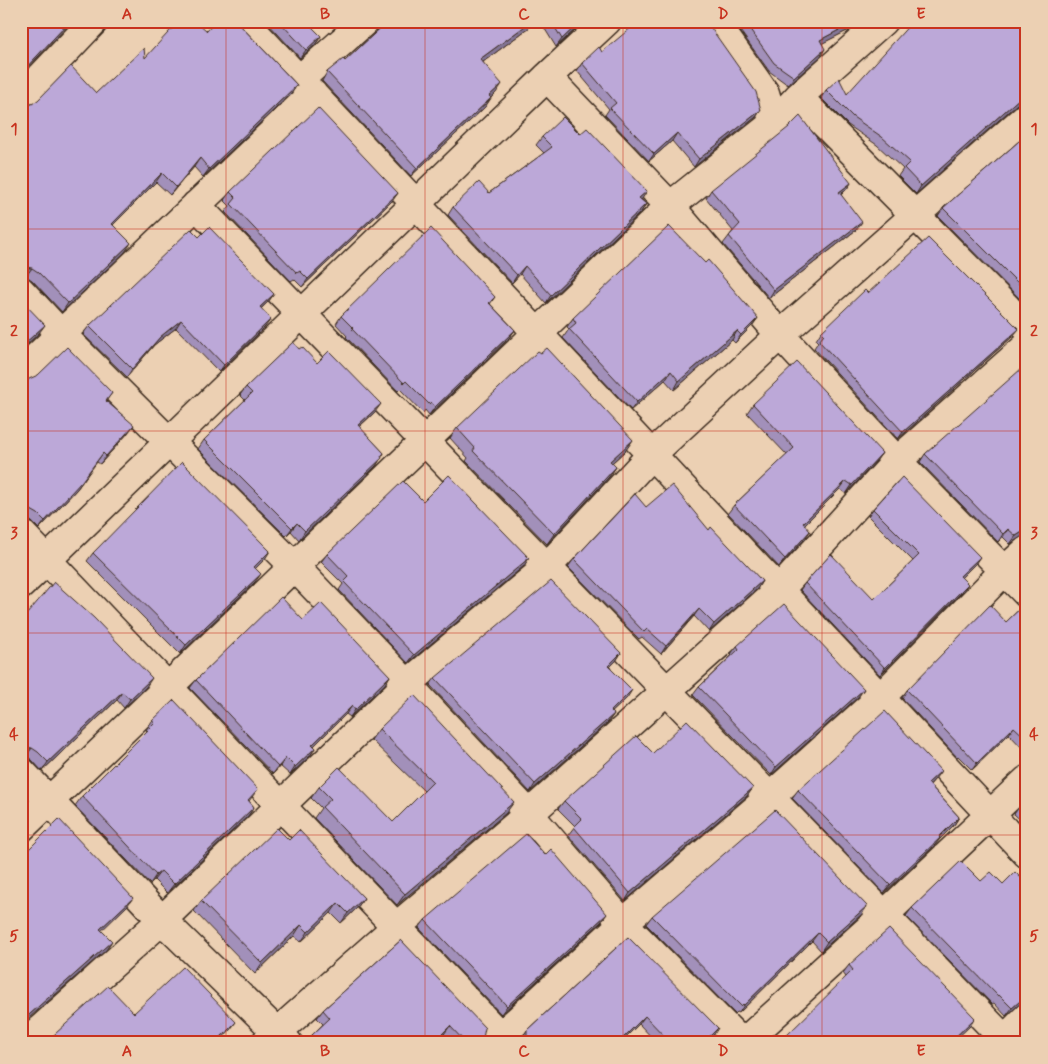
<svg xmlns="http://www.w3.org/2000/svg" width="1048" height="1064" viewBox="0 0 1048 1064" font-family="Mynerve,sans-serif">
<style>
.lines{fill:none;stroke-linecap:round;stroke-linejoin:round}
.street-casing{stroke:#3b2a1e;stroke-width:31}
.street{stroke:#ecd0b3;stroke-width:28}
.wall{fill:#a290ba;stroke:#3b2a1e}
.shaded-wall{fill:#847697;stroke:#3b2a1e}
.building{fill:#bca8d8;stroke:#3b2a1e}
.grid{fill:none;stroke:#c8321e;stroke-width:1;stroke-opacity:0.55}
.neatline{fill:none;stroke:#c8321e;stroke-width:2}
.grid-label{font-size:16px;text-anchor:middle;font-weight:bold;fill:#c8321e}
</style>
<rect width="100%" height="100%" fill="#ecd0b3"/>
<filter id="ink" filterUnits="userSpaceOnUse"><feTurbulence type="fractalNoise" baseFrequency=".02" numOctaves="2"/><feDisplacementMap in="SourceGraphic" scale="10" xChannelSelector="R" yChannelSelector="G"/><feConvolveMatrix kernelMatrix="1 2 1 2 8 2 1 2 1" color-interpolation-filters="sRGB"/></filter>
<g filter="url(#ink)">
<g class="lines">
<defs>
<path id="street" d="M244,21L1027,854
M714,21L765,93L774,123
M547,77L670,206L780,335L897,461L1027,594
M299,80L365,21
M798,97L1027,328
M21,98L94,21
M196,205L1008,1043
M21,291L61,334L294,566L407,684L529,814L623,923L742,1043
M21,372L313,94
M21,533L507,1043
M21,585L547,77L607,21
M21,771L162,920L288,1043
M21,828L670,206L774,123L798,97L883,21
M25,1043L162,920L407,684L547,567L652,454L780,335L1027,116
M265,1043L396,927L529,814L779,590L897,461L1027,346
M493,1043L623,923L770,797L880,698L1005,570L1027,550
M743,1043L884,915L1027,780
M1001,1043L1027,1017"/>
</defs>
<!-- street casing -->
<use href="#street" class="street-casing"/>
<!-- street -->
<use href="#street" class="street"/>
</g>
<!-- wall -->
<path class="wall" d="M266,21H306L321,36L315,45L300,58Z
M388,21H538L483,62L496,93L491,98L485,107L411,176L322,81L327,72L345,61Z
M540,21H581L577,28L556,47Z
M733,21H859L851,29L822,43L820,57L788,85L769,71Z
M238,23L297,85L291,94L203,177L194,167L170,195L156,182L113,225L125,252L62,312L32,280L26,276L23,105L32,104L96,93L145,58L207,31Z
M602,52L761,110L756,117L694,167L672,141L649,161L605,115L609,109L577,71L582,63Z
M826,90L847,94L1024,101L1017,104L916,194L898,176L903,169L877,145L848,125L821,98Z
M1027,134V306L938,216L943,208Z
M542,137L641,199L646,204L641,212L546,303L520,274L512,283L448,215L453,207L489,193L544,153L536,145Z
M851,183L846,190L841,195L856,230L769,298L723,244L733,231L706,198L711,190Z
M230,192L398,193L392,201L302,287L294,279L291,281L225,212L230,206L224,200Z
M199,237L274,294L268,302L261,309L265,327L219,372L176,328L154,345L127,377L83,334L89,326Z
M868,293L1013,336L898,439L814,348L818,342L816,340L821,332Z
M495,297L490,304L515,330L509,338L429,415L425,410L423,413L400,389L398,391L346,337L347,336L336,324L341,316Z
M21,300L39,333L21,350Z
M573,318H758L752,326L735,343L732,340L674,390L665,380L631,410L563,338L569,329L567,327Z
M299,349L317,363L375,412L359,427L384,453L376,466L299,540L291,531L286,536L198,449L204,440L245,400L240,395L246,387Z
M1027,375V535H1024L1010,544L1003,537L998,542L920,462L925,454Z
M21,388L112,393L106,401L128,433L100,464L97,462L77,489L39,529L32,522L25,518H21Z
M753,404L882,453L876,461L846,494L840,489L805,524V539L779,567L728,513L734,505L787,455L747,413Z
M457,428L626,450L612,463L616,467L609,477L547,544L466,461L468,458L450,438Z
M423,501L529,558L524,566L408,663L339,590L343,584L321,562L327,554Z
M646,507L709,530L762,581L757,589L709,632L694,616L661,654L642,637L639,639L568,567L574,559Z
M873,509L975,564L961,578L968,584L963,591L880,675L800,590L805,583L874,599L913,561L868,516Z
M93,553L265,559L255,568V582L180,654L87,561Z
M1027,602V753L1009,734L972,770L958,756L957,757L902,698L907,690L1006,622Z
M303,620L390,676L385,684L350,717L346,714L314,746L315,748L310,756L290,775L280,766L273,774L190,688L196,680Z
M21,621L146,687L124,708L117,700L42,771L32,760L26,756Z
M737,646L864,689L858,697L771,775L693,695L699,687L732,655L731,654Z
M621,653L616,661L610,667L627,698L612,712L614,714L608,722L530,792L430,685L435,678Z
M152,721L258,789L249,801L254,807L248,816L167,893L154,880L150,884L75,806L82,796L147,731L146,730Z
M379,729L506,813L397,905L314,818L321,808L311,798L319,787L393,822L424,791L371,740Z
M653,753L753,788L747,796L625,901L568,835L575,826L558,809L564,801Z
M935,779L930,785L959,817L954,825L939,840L934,846L884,893L792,798L798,790Z
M1027,799V826L1014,814L1020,806Z
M289,840L364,898L357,908L341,923L331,913L301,942L294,936L255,974L194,911L201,901Z
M867,906L862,914L821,951L812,941L739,1013L737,1012L735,1014L646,924L652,916Z
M912,908L1027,1002H1022L1006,1016L994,1003L992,1004L906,916Z
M425,920L601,922L501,1014L419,928Z
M628,937L713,1036L706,1043H657L639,1024L620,1043H522V1038L527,1030Z
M401,940L483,1038L486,1043H452L444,1034L436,1043H307L312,1035L323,1024L317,1018L323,1010Z
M849,965L970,1026L846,977L843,973Z
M1027,1038V1043H1023Z"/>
<!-- shaded-wall -->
<path class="shaded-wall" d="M70,21H72L21,75V73Z
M532,21H538L475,68L480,59Z
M581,21L577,28L556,47L562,39Z
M856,21H859L851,29L815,47L820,40Z
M321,36L315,45L300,58L306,50Z
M825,49L820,57L788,85L794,77Z
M502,84L496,93L483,105L489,96Z
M297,85L291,94L203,177L209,169Z
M1027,94V101H1024L1017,104L916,194L921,186L1022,96Z
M491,98L485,107L411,176L417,168Z
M761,110L756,117L694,167L699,159Z
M677,133L672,141L649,161L654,154Z
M200,158L194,167L170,195L176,187Z
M162,173L156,182L106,232L112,224Z
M851,183L846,190L833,200L839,192Z
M647,191L642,199L634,206L639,198Z
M398,193L392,201L302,287L308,279Z
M646,204L641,212L546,303L551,295Z
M862,222L856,230L769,298L774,290Z
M131,243L125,252L62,312L68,303Z
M525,266L520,274L512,283L517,275Z
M24,267L32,268L26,276H21V269Z
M274,294L268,302L254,315L260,307Z
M758,318L752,326L735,343L741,335Z
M271,319L265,327L219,372L224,365Z
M181,320L176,328L154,345L127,377L132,369L160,337Z
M45,325L39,333L21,350L24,344Z
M1019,329L1013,336L898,439L903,432Z
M515,330L509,338L429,415L435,407Z
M737,331L732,340L674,390L679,381Z
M671,371L665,380L631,410L637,402Z
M381,404L375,412L352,433L358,425Z
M134,425L128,433L100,464L106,456Z
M633,440L626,450L603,471L610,461Z
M103,453L77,489L39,529L45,521Z
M384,453L376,466L299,540L305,531Z
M882,453L876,461L846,494L852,485Z
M616,467L609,477L547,544L554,534Z
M846,481L840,489L798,531L803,523Z
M21,510H31L25,518H21Z
M297,523L291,531L286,536L292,528Z
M1008,529L1003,537L998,542L1003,534Z
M1027,529V535H1024L1010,544L1016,536Z
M810,531L805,539L779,567L785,559Z
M270,551L265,559L248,576L254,567Z
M980,557L975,564L955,584L960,576Z
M529,558L524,566L408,663L414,655Z
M261,574L255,582L180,654L186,645Z
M762,581L757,589L709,632L714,624Z
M968,584L963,591L880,675L885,668Z
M699,609L694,616L661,654L666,646Z
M621,653L616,661L603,673L608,666Z
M390,676L385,684L350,717L355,710Z
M152,678L146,687L124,708L130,699Z
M864,689L858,697L771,775L776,767Z
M632,690L627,698L605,719L611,711Z
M122,692L117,700L42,771L48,762Z
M352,706L346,714L307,753L312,745Z
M614,714L608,722L530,792L535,784Z
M1014,727L1009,734L972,770L977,763Z
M24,747L32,748L26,756H21V749Z
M315,748L310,756L290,775L295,767Z
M286,758L280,766L273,774L278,767Z
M941,771L935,779L923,792L928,783Z
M753,788L747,796L625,901L630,893Z
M514,802L506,813L397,905L405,894Z
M254,807L248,816L167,893L174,884Z
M959,817L954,825L939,840L934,846L884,893L890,885Z
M161,871L154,880L150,884L156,875Z
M133,898L127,906L94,938L100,929Z
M364,898L357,908L341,923L348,913Z
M338,903L331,913L301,942L308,932Z
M867,906L862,914L821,951L827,942Z
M607,914L601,922L501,1014L507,1006Z
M301,925L294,936L255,974L262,963Z
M818,933L812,941L739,1013L744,1005Z
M112,941L106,950L21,1025V1022Z
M1027,995V1002H1022L1006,1016L1012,1008Z
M645,1016L639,1024L620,1043H618Z
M975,1018L970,1026L952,1043H949Z
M236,1022L230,1030L218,1043H215Z
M450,1026L444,1034L436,1043H433Z
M718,1028L713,1036L706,1043H703Z"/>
<!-- building -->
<path class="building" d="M21,21H70L21,73Z
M179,21H196L207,31L216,21H237L238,23L297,85L209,169L200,158L176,187L162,173L112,224L131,243L68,303L38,272L32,268L24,267L21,269V104L23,105L32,104L38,100L71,66L96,93L144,48L145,58Z
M279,21H306L321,36L306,50Z
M388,21H532L480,59L502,84L489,96L491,98L417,168L327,72L343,59L345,61Z
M551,21H581L562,39Z
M639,21H706L756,92L761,110L699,159L677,133L654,154L610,108L616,103L582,63L599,47L602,52Z
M744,21H856L820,40L825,49L794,77L774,63Z
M913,21H1027V94L1022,96L921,186L904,168L910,162L882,137L853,117L826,90L839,78L847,94Z
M318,108L398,193L308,279L300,271L297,273L231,204L236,198L230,192Z
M800,116L851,183L839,192L862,222L774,290L729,236L740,224L711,190L789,127Z
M563,117L580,134L587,128L647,191L639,198L646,204L551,295L525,266L517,275L453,207L479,182L489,193L552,147L542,137Z
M1027,134V292L943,208Z
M669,226L705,263L708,260L758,318L741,335L737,331L679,381L671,371L637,402L569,329L576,323L573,318Z
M209,227L274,294L260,307L271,319L224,365L181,320L160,337L132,369L89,326L191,229L199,237Z
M431,228L495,297L489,303L515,330L435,407L431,402L429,404L406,381L404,383L352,329L353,328L341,316Z
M928,238L1019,329L903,432L819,341L824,335L821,332L865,290L868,293Z
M21,300L45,325L24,344L21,341Z
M293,342L299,349L302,347L317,363L329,351L381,404L358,425L384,453L381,456L382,458L305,531L297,523L292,528L204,440L252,393L246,387Z
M67,347L112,393L106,401L134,425L106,456L103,453L82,481L45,521L38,514L31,510H21V388L29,379L38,375Z
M547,348L633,440L610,461L616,467L554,534L473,451L475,448L457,428L538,351L541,353Z
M797,362L882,453L852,485L846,481L803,523L810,531L785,559L734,505L794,448L753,404Z
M1021,369L1027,375V529L1016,536L1008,529L1003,534L925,454Z
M182,462L270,551L254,567L261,574L186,645L93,553Z
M449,475L529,558L414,655L344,582L349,577L327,554L403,481L423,501Z
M902,477L980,557L960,576L968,584L885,668L805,583L831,554L874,599L919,555L873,509Z
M672,485L709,530L711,527L762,581L714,624L699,609L666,646L647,629L644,632L574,559L635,494L646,507Z
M551,581L621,653L608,666L632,690L611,711L614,714L535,784L435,678Z
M54,582L94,618L152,678L130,699L122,692L48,762L38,752L32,748L24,747L21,749V621Z
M281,597L303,620L321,603L390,676L355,710L352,706L312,745L315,748L295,767L286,758L278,767L196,680Z
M1027,602V739L1014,727L977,763L963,748V749L907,690L990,605L1006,622Z
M784,604L864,689L776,767L699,687L739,649L737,646Z
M414,695L514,802L405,894L322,807L331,799L319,787L339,767L393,822L433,782L379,729Z
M174,700L258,789L248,800L254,807L174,884L161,871L156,875L82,796L155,723L152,721Z
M885,711L941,771L928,783L959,817L939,837L940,838L890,885L798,790Z
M687,720L753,788L630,893L574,827L582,819L564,801L636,736L653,753Z
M21,779L26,784L21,788Z
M1027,799V813L1020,806Z
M775,810L867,906L827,942L818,933L744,1005L743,1004L741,1006L652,916Z
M59,819L133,898L100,929L112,941L21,1022V857Z
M277,828L289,840L299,830L364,898L348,913L338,903L308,932L301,925L262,963L201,901Z
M526,834L545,855L551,849L607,914L507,1006L425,920Z
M961,861L981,881L991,872L1003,884L1015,872L1027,884V995L1012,1008L999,995L998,996L912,908Z
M889,929L975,1018L949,1043H779L853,970L849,965Z
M628,937L718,1028L703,1043H671L645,1016L618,1043H526L527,1040V1030Z
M401,940L485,1028L483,1038L486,1043H466L450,1026L433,1043H320L312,1035L330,1018L323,1010Z
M183,967L236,1022L215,1043H45L108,986L134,1013Z"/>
</g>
<!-- grid -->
<path class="grid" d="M226,21V1043M425,21V1043M623,21V1043M822,21V1043M21,229H1027M21,431H1027M21,633H1027M21,835H1027"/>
<!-- margin -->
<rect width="1048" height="1064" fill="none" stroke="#ecd0b3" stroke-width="55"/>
<rect x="28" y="28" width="992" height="1008" class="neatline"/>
<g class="grid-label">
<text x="127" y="19">A</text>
<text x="325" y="19">B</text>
<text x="524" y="19">C</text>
<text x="723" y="19">D</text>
<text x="921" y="19">E</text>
<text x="14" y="134">1</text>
<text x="1034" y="134">1</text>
<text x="14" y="336">2</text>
<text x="1034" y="336">2</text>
<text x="14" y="538">3</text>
<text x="1034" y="538">3</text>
<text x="14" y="739">4</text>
<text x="1034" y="739">4</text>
<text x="14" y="941">5</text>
<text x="1034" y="941">5</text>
<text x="127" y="1056">A</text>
<text x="325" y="1056">B</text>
<text x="524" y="1056">C</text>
<text x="723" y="1056">D</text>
<text x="921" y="1056">E</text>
</g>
</svg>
